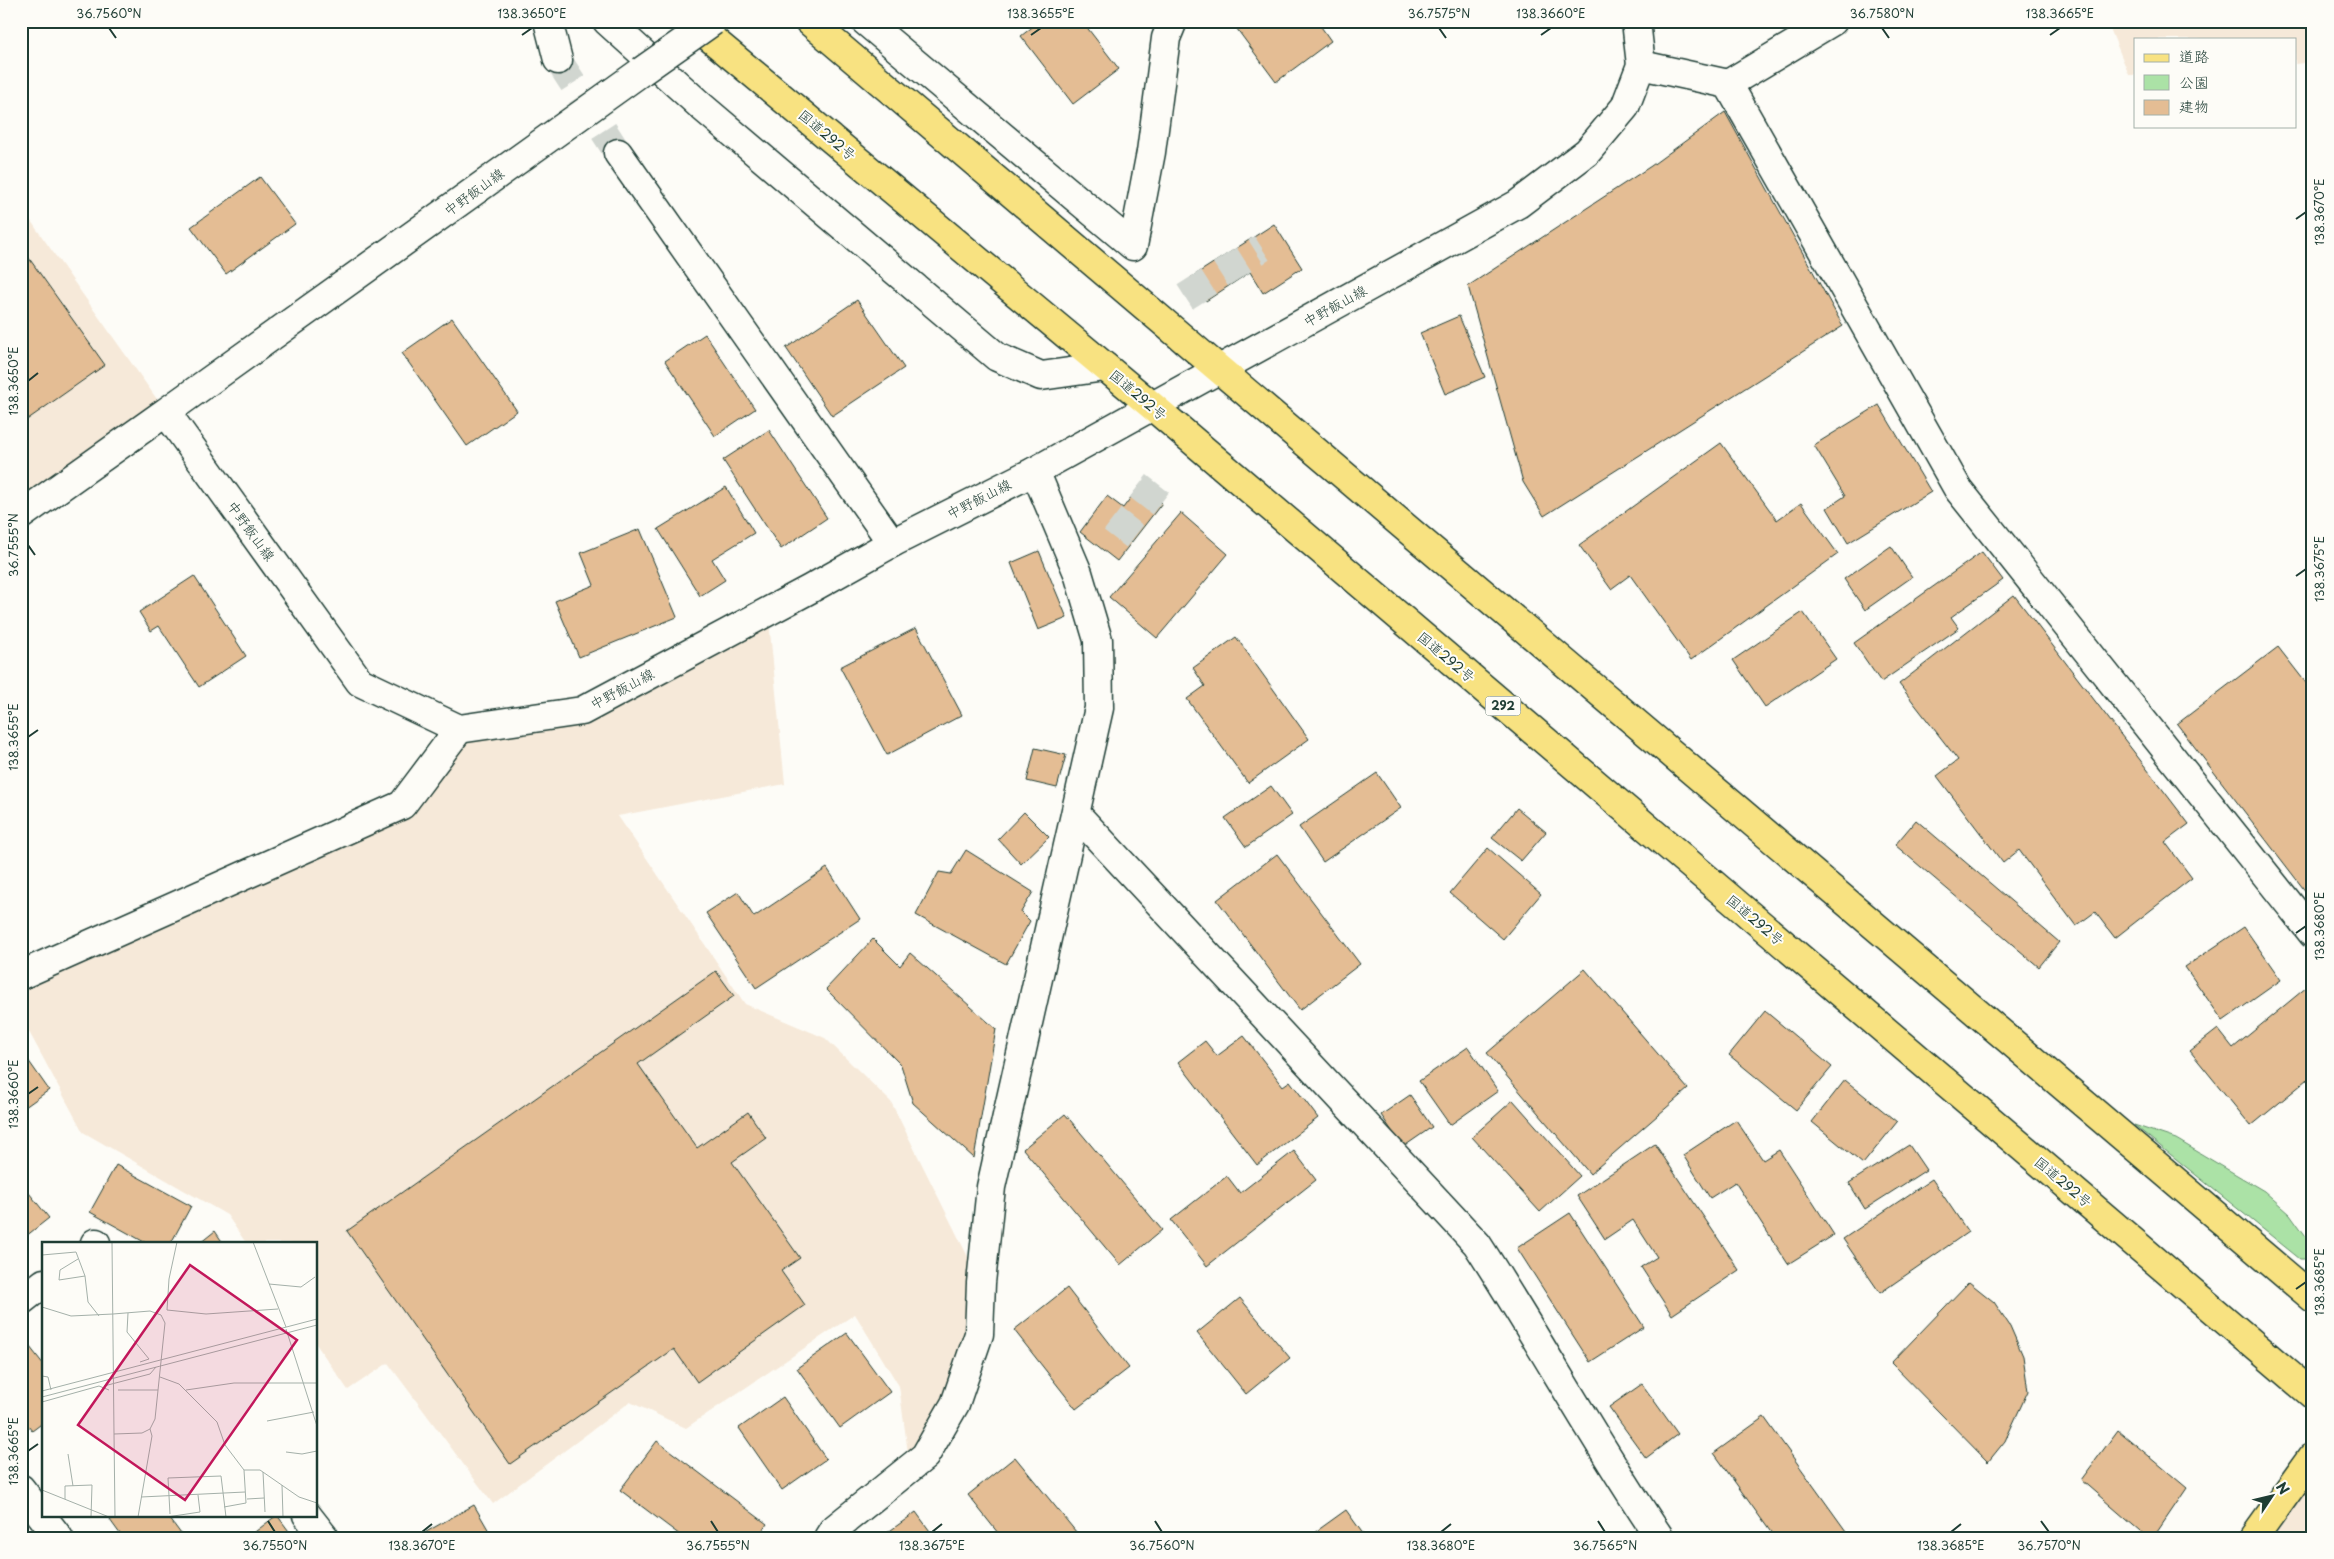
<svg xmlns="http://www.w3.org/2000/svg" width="2334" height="1559" viewBox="0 0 2334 1559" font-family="'Playpen Sans','Klee One',sans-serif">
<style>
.built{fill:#f6e9d9}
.green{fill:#abe2a6;stroke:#65906d}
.building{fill:#e4bd94;stroke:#1f3d34}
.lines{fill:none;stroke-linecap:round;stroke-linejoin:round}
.street-tunnel{stroke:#d1d6d0;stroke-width:28;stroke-dasharray:28 14;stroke-linecap:butt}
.street-casing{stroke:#1f3d34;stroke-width:31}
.secondary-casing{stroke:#1f3d34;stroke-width:31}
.primary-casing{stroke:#1f3d34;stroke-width:31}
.highway-casing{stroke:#1f3d34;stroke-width:31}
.street{stroke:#fdfcf7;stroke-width:28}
.secondary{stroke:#fdfcf7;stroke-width:28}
.primary{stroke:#f8e281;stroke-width:28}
.highway{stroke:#f8e281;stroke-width:28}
.secondary-bridge-casing{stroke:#1f3d34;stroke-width:31;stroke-linecap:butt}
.secondary-bridge{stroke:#fdfcf7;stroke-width:28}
.ticks{fill:none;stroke:#1f3d34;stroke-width:2}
.labels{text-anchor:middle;stroke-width:4;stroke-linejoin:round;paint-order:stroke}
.shield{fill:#fdfcf7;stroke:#62766e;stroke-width:1}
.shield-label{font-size:12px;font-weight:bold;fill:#1f3d34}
.street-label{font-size:14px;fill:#1f3d34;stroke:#fdfcf7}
.inset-road{fill:none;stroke:#a4b0a9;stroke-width:1}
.view{fill:#c2185b;fill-opacity:0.15;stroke:#c2185b;stroke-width:2.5}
.inset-edge{fill:none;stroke:#1f3d34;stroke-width:2.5}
.neatline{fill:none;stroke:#1f3d34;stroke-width:2}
.ticks-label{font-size:12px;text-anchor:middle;fill:#1f3d34}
</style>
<rect width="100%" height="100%" fill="#fdfcf7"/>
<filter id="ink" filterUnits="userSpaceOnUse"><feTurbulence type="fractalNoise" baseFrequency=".02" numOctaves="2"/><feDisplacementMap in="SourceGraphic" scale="10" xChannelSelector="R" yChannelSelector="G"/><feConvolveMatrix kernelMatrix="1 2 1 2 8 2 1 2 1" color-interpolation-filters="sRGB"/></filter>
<g filter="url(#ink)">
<!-- built -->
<path class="built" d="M2107,21H2313V62L2295,64V39H2135V75H2129Z
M21,207L166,412L21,515Z
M768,611L785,784L618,816L745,1004L825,1038L891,1102L981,1283L979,1334L910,1468L899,1386L855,1314L686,1428L630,1402L493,1504L388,1363L348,1390L316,1344V1243H246L227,1215L83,1132L21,1017V975L402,805L459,729L582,711Z
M2313,1456V1538H2254Z"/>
<!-- green -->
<path class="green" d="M2134,1125L2176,1139L2264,1191L2290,1214L2313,1246V1259H2300Z"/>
<!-- building -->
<path class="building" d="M1040,21H1082L1119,69L1073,104L1021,36Z
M1231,21H1317L1331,41L1276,82Z
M1725,112L1843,326L1544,516L1523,482L1468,286L1651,166Z
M260,177L295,224L226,274L191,227Z
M1274,224L1302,268L1263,293L1250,272L1206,301L1190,278Z
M21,247L105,365L21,424Z
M857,300L904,368L832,416L786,348Z
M1459,316L1485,377L1445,394L1420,333Z
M452,318L517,411L467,446L402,353Z
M705,334L755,409L715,436L665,361Z
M1879,405L1931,492L1848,543L1827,508L1845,496L1814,445Z
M769,430L827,518L781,549L723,460Z
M1721,443L1777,520L1801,503L1838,554L1691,660L1630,575L1611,589L1579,545Z
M1140,485L1162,503L1117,561L1080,532L1107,496L1123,508Z
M726,487L754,533L712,559L725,580L700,596L658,529Z
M1181,513L1228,554L1157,638L1109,597Z
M640,529L677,617L579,657L555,601L594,585L581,553Z
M1891,546L1912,577L1865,610L1844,579Z
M1039,551L1067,618L1038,630L1011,563Z
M1982,552L2003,580L1951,617L1959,628L1881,682L1854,643Z
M194,576L246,656L199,687L159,626L151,631L139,612Z
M2014,595L2189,824L2165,842L2192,878L2115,938L2095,912L2076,926L2019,850L2003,863L1937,776L1958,760L1899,684Z
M1803,612L1836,659L1765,707L1733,660Z
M916,628L962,715L887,755L840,667Z
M1236,637L1309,739L1248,783L1187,699L1205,686L1193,668Z
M2278,647L2313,692V901L2177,724Z
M1035,748L1066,755L1057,788L1027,781Z
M1377,773L1401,808L1323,862L1299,827Z
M1271,786L1292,815L1246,847L1225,818Z
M1517,808L1546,832L1521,861L1492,838Z
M1024,812L1049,837L1021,864L998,839Z
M1916,820L2059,942L2039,967L1895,845Z
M1488,848L1541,894L1503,939L1450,893Z
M966,850L1033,892L1021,912L1030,921L1006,964L916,915L939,872L951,874Z
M1277,854L1360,964L1300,1010L1217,900Z
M827,868L860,919L756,988L706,913L738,892L754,917Z
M2244,927L2281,980L2223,1021L2185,967Z
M873,939L900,966L910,953L996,1029L974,1158L913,1103L901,1065L826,989Z
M1585,969L1688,1089L1590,1174L1487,1053Z
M716,971L734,996L638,1064L697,1148L748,1112L766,1138L732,1162L800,1258L781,1271L805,1305L697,1382L674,1349L510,1464L347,1231Z
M2313,982V1075L2251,1126L2190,1051L2218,1029L2233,1048Z
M1765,1011L1832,1067L1796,1110L1729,1055Z
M1244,1036L1283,1086L1290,1081L1318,1118L1257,1165L1178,1062L1205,1041L1217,1056Z
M1468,1047L1498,1091L1450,1125L1419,1081Z
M21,1050L49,1090L21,1110Z
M1845,1080L1897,1122L1863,1164L1812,1122Z
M1410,1095L1432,1127L1403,1147L1381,1115Z
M1513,1100L1580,1176L1540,1212L1472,1137Z
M1065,1114L1162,1230L1120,1265L1023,1149Z
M1736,1120L1763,1160L1779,1150L1834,1235L1788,1264L1735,1182L1710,1198L1683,1155Z
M1655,1144L1739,1270L1672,1315L1641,1267L1657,1257L1633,1220L1605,1239L1577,1196Z
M1909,1145L1926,1170L1865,1209L1849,1183Z
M1294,1151L1316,1180L1207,1266L1171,1220L1227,1176L1240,1193Z
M116,1165L191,1206L171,1243H146L90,1212Z
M1932,1179L1968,1232L1880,1293L1843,1239Z
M21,1183L49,1218L21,1240Z
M1570,1213L1644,1327L1590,1362L1517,1248Z
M215,1231L223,1243H200Z
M1969,1282L1994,1302L2010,1326L2023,1356L2028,1391L2005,1441L1988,1462L1891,1363Z
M1067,1288L1129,1368L1076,1409L1014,1330Z
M1240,1298L1290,1358L1246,1394L1197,1333Z
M847,1333L890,1392L840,1428L797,1368Z
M26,1342L44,1365V1422L32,1431L21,1417V1346Z
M1642,1384L1678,1434L1646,1458L1609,1407Z
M783,1397L826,1459L782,1490L739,1428Z
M1764,1417L1851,1538H1775L1714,1453Z
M2118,1430L2187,1488L2153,1538H2148L2081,1480Z
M657,1441L767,1524L757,1538H684L620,1490Z
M1015,1457L1081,1538H1002L968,1495Z
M474,1505L493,1538H429L426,1532Z
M1346,1510L1366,1538H1307Z
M916,1512L935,1538H880Z
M117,1515H167L184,1538H123L110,1520Z
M277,1515L294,1538H247Z"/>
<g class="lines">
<!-- street-tunnel -->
<path class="street-tunnel" d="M558,60L618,153
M1185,297L1262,248
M1115,539L1160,481"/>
<defs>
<path id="street" d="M548,21L558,60
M607,21L701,106L997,357L1041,376L1105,367
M865,21L1133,246L1151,152L1166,38L1173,21
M1833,21L1728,84L1958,489L2313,934
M1641,65L1728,84
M618,153L892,543
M1077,815L1477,1244C1540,1341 1595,1442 1660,1538
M21,975L402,805L459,729
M95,1243H96
M21,1301L44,1283
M21,1489L59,1538
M307,1515L325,1538
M828,1538L833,1530L925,1456L955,1404L979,1334L981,1283L991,1187L1099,708L1098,640L1078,573L1035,471"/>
<path id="secondary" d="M642,71L166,412L360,682L459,729L582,711L810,589L892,543L1035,471L1518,204L1587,152L1625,107L1641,65L1636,21
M21,515L166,412"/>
<path id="primary" d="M2254,1538L2313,1456"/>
<path id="highway" d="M690,21L1151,405L2313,1395
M809,21L2313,1298"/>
</defs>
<!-- street casing -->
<use href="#street" class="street-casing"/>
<!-- secondary casing -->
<use href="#secondary" class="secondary-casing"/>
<!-- primary casing -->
<use href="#primary" class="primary-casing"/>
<!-- highway casing -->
<use href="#highway" class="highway-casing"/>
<!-- street -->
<use href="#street" class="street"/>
<!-- secondary -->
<use href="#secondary" class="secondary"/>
<!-- primary -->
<use href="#primary" class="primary"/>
<!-- highway -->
<use href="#highway" class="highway"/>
<defs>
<path id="secondary-bridge" d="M642,71L713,21"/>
</defs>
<!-- secondary-bridge casing -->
<use href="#secondary-bridge" class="secondary-bridge-casing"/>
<!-- secondary-bridge -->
<use href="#secondary-bridge" class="secondary-bridge"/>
</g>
</g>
<!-- ticks -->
<path class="ticks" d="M109,28L116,38M1439,28L1446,38M1882,28L1889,38M522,35L532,28M1031,35L1041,28M1541,35L1551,28M2050,35L2060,28M2296,219L2306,212M28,381L38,373M28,545L35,555M2296,576L2306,569M28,737L38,730M2296,933L2306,926M28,1094L38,1087M2296,1289L2306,1282M28,1451L38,1444M268,1521L275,1532M711,1521L718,1532M1155,1521L1162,1532M1598,1521L1605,1532M2041,1521L2049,1532M422,1532L432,1524M932,1532L942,1524M1441,1532L1451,1524M1951,1532L1961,1524"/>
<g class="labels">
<!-- shield labels -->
<rect class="shield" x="1485.5" y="696.5" width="35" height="19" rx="4"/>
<g class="shield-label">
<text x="1503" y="710">292</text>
</g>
<!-- street labels -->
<g class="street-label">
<text transform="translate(827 135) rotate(40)" y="5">国道292号</text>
<text transform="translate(474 192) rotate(-36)" y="5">中野飯山線</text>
<text transform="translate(1335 306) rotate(-29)" y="5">中野飯山線</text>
<text transform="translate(1138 395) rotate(40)" y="5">国道292号</text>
<text transform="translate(979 499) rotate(-27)" y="5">中野飯山線</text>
<text transform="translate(251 531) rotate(54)" y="5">中野飯山線</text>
<text transform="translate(1446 657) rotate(40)" y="5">国道292号</text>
<text transform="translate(622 689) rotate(-28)" y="5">中野飯山線</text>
<text transform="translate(1755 920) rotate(40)" y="5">国道292号</text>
<text transform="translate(2063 1182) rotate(40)" y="5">国道292号</text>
</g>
</g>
<!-- overview -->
<g transform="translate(42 1242)">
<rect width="275" height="275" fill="#fdfcf7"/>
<path class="inset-road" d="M70,0L72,192L100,191L108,187L113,177L123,81L119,73L108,69L71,72M135,0L127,37L125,68L164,72L236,67M211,0L244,85M0,13L34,10L43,34L46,60L57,74M36,17L18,28L17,38L43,34M227,42L259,45L273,35M0,65L29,74L71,72M86,71L85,90L107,117L98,120M244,87L275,184M0,134L6,135L9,148M118,135L137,142L175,180L183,203L202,228H218L257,255L275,261M62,144L108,132L114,125M76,148H116M144,148L192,141H275M0,149L275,77M0,155L275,83M0,160L57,144L67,148M225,179L272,170M72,192L73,275M244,210L260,212L275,209M26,212L31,244M221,230L223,270M240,243L241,275M0,248L67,275M99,255L203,250M23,257V244L50,243L49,275M205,257L222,256M182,265L204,261L202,228M128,272L126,236L179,234L184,275M96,275L110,194L108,187M125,275L158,270L156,253"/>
<path class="view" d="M148,23L255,98L143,258L36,183Z"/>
<rect width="275" height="275" class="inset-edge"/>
</g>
<!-- margin -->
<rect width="2334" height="1559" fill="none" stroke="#fdfcf7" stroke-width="55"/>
<!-- legend -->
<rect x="2134" y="38" width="162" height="90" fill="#fdfcf7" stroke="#a4b0a9"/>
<rect x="2144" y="54" width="25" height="8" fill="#f8e281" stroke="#a4b0a9"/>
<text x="2179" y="62" font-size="15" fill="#1f3d34">道路</text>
<rect x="2144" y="75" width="25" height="15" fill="#abe2a6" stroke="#a4b0a9"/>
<text x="2179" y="88" font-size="15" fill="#1f3d34">公園</text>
<rect x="2144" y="100" width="25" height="15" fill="#e4bd94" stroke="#a4b0a9"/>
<text x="2179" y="112" font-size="15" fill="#1f3d34">建物</text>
<!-- north arrow -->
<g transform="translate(2272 1496) rotate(55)" stroke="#fdfcf7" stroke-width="4" paint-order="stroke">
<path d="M0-4L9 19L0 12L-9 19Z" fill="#1f3d34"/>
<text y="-8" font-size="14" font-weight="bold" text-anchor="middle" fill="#1f3d34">N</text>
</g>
<rect x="28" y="28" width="2278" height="1504" class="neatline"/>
<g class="ticks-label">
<text x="109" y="18">36.7560°N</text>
<text x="532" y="18">138.3650°E</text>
<text x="1041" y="18">138.3655°E</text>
<text x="1439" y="18">36.7575°N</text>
<text x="1551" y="18">138.3660°E</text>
<text x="1882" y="18">36.7580°N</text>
<text x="2060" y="18">138.3665°E</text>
<text transform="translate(2320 212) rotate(-90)" y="4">138.3670°E</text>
<text transform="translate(14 381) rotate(-90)" y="4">138.3650°E</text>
<text transform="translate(14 545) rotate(-90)" y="4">36.7555°N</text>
<text transform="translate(2320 569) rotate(-90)" y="4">138.3675°E</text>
<text transform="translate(14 737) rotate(-90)" y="4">138.3655°E</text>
<text transform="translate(2320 926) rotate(-90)" y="4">138.3680°E</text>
<text transform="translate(14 1094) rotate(-90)" y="4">138.3660°E</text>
<text transform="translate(2320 1282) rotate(-90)" y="4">138.3685°E</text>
<text transform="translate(14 1451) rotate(-90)" y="4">138.3665°E</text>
<text x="275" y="1550">36.7550°N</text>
<text x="422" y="1550">138.3670°E</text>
<text x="718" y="1550">36.7555°N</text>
<text x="932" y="1550">138.3675°E</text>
<text x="1162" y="1550">36.7560°N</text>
<text x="1441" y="1550">138.3680°E</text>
<text x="1605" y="1550">36.7565°N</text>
<text x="1951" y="1550">138.3685°E</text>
<text x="2049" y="1550">36.7570°N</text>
</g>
</svg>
